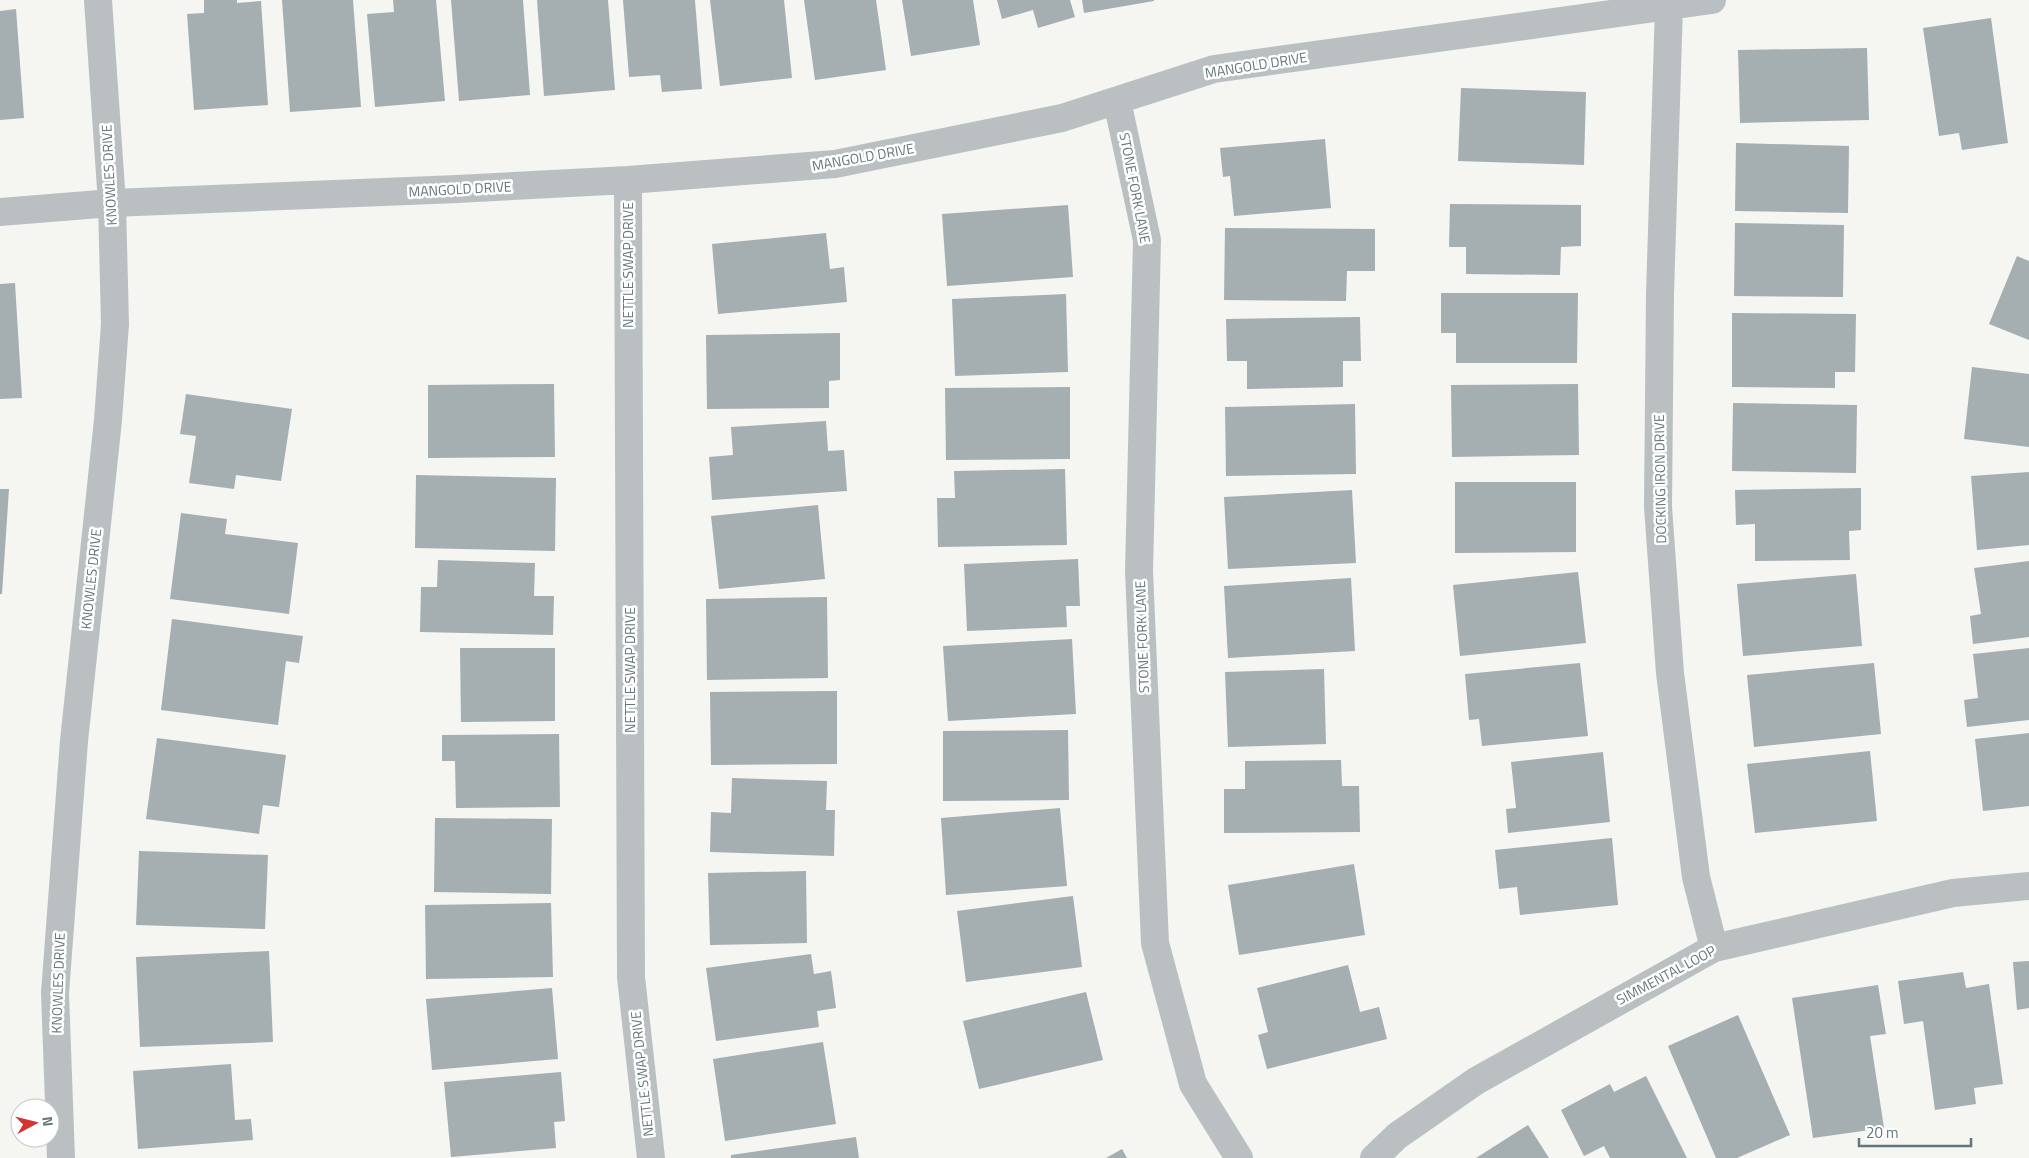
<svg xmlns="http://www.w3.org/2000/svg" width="2029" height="1158" viewBox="0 0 2029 1158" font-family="'Titillium Web',sans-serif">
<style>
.building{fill:#a5aeb1}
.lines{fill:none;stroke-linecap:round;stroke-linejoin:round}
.minor{stroke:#bac0c2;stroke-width:28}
.labels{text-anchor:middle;stroke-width:5;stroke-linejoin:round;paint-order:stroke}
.street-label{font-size:14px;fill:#63767b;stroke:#fff}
</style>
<rect width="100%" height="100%" fill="#f5f5f2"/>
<!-- building -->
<path class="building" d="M204,0H237V3L261,1L268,105L194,110L187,14L204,13Z
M282,0H353L361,107L290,112Z
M393,0H436L445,101L375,107L367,14L394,12Z
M451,0H523L530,95L459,101Z
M537,0H608L615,90L544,96Z
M623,0H695L702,89L662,92L660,75L629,77Z
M710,0H784L792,78L720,86Z
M804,0H876L886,70L815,80Z
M902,0H973L980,45L911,56Z
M997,0H1070L1075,17L1038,28L1033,10L1002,19Z
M1082,0H1154V1L1084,13Z
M16,9L24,118L0,120V11Z
M1991,18L2008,143L1962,150L1959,133L1939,136L1923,28Z
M1867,48L1869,120L1740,123L1738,50Z
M1461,88L1586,92L1584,165L1458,161Z
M1325,139L1331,208L1234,216L1230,176L1223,177L1220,148Z
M1736,143L1849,146L1848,213L1735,211Z
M1450,204L1581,205V246L1561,247L1560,275L1466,274V247H1449Z
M1068,205L1073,277L947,286L942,214Z
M1735,223L1844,225L1843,297L1734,296Z
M1225,228L1375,229V271H1347L1346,301L1224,300Z
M826,233L830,269L844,267L847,302L718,314L712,244Z
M2017,256L2029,261V340L1989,324Z
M15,283L22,398L0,399V284Z
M1441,293H1578L1577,363H1456V333H1441Z
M1066,294L1068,372L955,376L952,299Z
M1732,313L1856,314L1855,372H1835V388L1732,387Z
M1360,317L1361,361H1343V387L1247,389V361H1227L1226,319Z
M840,333V380L829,381V408L707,409L706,335Z
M1972,367L2029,374V447L1964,439Z
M554,384L555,457L428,458V385Z
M1578,384L1579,455L1452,457L1451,385Z
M1070,387V459L946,460L945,388Z
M186,394L292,409L281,481L236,475L234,489L189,483L196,436L180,434Z
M1733,403L1857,405L1856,473L1732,471Z
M1355,404L1356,474L1226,476L1225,407Z
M826,421L828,451L844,450L847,491L712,500L709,457L733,455L731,427Z
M1065,469L1067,545L938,547L937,498H955L954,471Z
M2029,472V545L1977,550L1971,476Z
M416,475L556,478L555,551L415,548Z
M1455,482H1576V552L1455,553Z
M1861,488V530L1849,531L1850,560L1755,561V524L1736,525L1735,490Z
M0,489H9L2,594H0Z
M1352,490L1356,563L1228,569L1224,497Z
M818,505L825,579L719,589L711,516Z
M181,513L227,519L225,534L298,543L289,614L170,599Z
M1078,559L1080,606H1066L1067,627L967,631L964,564Z
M438,560L535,563L534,596H554L553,635L420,632L421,587H437Z
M2029,561V637L1973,644L1970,616L1981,614L1974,568Z
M1578,572L1586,643L1460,656L1453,585Z
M1856,574L1862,646L1743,656L1737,584Z
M1351,578L1355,651L1228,658L1224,586Z
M827,597L828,678L707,680L706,599Z
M172,619L303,636L299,663L286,661L278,725L161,710Z
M1072,639L1076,714L948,721L943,646Z
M460,648H555V721L461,722Z
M2029,648V720L1967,727L1964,700L1978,698L1973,654Z
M1580,663L1588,736L1482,746L1479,719L1469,720L1465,674Z
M1874,663L1881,734L1754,747L1747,675Z
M1324,669L1326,744L1228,747L1225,672Z
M837,691V764L711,765L710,692Z
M1068,730L1069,800L943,801V731Z
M2029,733V806L1983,811L1975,739Z
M559,734L560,807L456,808L455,761H442V735Z
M157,738L286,755L279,807L263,805L259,834L146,819Z
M1870,751L1877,821L1755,833L1747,764Z
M1603,752L1610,822L1508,833L1506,809L1516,808L1511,762Z
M1341,760L1342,786H1359L1360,832L1224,833V789H1245V761Z
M732,778L827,781L826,810H835L834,856L710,852L711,812L731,813Z
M1060,808L1067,886L946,895L941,818Z
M435,818L552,819L551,894L434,892Z
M1612,838L1618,905L1520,915L1517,887L1499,889L1495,850Z
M139,851L268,855L265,929L136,925Z
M1354,864L1365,935L1239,955L1228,885Z
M806,871L807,943L710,945L708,873Z
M1073,896L1082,967L966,982L957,911Z
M551,903L553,977L426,979L425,905Z
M269,951L273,1042L140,1047L136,957Z
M811,954L814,974L831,971L836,1008L817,1011L819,1027L716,1041L706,968Z
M2029,961V1008L2017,1010L2013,962Z
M1348,965L1360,1012L1379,1007L1387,1039L1267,1069L1258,1035L1268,1032L1257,988Z
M1963,972L1966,988L1989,984L2003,1084L1974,1088L1976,1104L1935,1110L1923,1021L1904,1024L1898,981Z
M1878,985L1886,1034L1870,1036L1884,1128L1813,1138L1792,998Z
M552,988L558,1059L432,1070L426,999Z
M1086,992L1103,1060L979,1089L963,1021Z
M1738,1015L1790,1135L1737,1158H1716L1668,1046Z
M823,1042L836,1124L725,1141L713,1059Z
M231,1064L235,1120L251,1119L253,1140L138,1149L133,1071Z
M561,1072L565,1121L554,1122L556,1148L451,1157L444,1082Z
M1646,1076L1687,1158H1610L1604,1146L1584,1156L1561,1110L1610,1084L1614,1092Z
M1528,1125L1549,1158H1476Z
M856,1137L859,1158H731V1155Z
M1122,1149L1127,1158H1106Z"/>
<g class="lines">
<!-- minor -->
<path class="minor" d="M1669,6L1660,294L1658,507L1670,673L1696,877L1714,948
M1117,101L1147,240L1139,571L1155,943L1193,1084L1239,1158
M628,180L631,977L651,1158
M0,212L112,203L457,189L628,180L835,164L1062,118L1214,69L1712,0
M61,1158L55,993L74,741L108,420L115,324L112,203L98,0
M1374,1158L1397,1136L1476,1081L1714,948L1953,893L2029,886"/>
</g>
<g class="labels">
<!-- street labels -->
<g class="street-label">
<text transform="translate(1256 65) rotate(-9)" y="5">MANGOLD DRIVE</text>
<text transform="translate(863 157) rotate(-10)" y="5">MANGOLD DRIVE</text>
<text transform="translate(109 175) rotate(-93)" y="5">KNOWLES DRIVE</text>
<text transform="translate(1135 188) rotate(79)" y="5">STONE FORK LANE</text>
<text transform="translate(460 189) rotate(-3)" y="5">MANGOLD DRIVE</text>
<text transform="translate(628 265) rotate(-90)" y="5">NETTLE SWAP DRIVE</text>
<text transform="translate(1660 479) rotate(-91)" y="5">DOCKING IRON DRIVE</text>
<text transform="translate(91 579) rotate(-84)" y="5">KNOWLES DRIVE</text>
<text transform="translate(1142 637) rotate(-92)" y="5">STONE FORK LANE</text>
<text transform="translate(630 670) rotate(-90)" y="5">NETTLE SWAP DRIVE</text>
<text transform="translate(1666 975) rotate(-28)" y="5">SIMMENTAL LOOP</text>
<text transform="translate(58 983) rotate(-88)" y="5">KNOWLES DRIVE</text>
<text transform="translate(642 1074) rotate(-96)" y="5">NETTLE SWAP DRIVE</text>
</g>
</g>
<!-- north arrow -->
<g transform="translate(35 1123) rotate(83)"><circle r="24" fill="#ffffff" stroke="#c1c8ca"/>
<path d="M0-4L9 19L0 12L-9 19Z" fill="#d53432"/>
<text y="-8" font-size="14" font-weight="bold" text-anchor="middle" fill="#63767b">N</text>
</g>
<!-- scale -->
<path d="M1859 1138v8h112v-8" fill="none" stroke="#63767b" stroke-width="2.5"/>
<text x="1866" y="1138" font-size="15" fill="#63767b" stroke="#ffffff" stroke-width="4" paint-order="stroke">20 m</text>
</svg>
